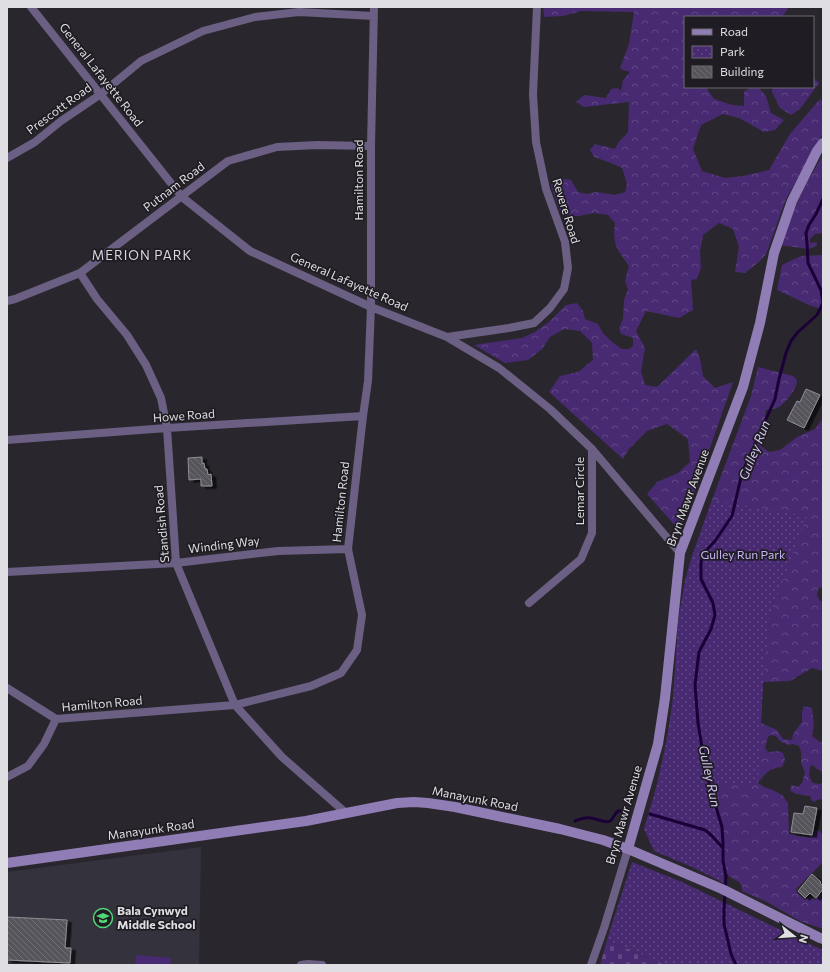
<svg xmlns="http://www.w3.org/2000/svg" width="830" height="972" viewBox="0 0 830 972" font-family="Commissioner,sans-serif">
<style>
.built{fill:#34323c}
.green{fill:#472a71}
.forest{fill:url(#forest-crowns)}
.cemetery{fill:url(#cemetery-stones)}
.park{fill:url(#park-dots)}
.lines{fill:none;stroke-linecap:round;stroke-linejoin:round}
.stream{stroke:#1b0038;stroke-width:3}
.building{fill:url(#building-back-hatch);stroke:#908e95;filter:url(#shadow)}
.street{stroke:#6b5f83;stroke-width:8}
.secondary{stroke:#907db6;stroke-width:10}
.labels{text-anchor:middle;stroke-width:3.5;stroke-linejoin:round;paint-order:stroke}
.street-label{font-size:12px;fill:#dfdee2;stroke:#1f1d23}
.park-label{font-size:12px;fill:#c8b3f4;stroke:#1f1d23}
.poi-label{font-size:12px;font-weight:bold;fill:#dfdee2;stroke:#1f1d23;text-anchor:start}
.neighbourhood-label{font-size:13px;letter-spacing:1px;fill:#dbd9e0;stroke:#1f1d23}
.water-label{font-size:13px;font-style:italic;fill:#d3c5f2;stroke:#1f1d23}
</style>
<defs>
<pattern id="forest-crowns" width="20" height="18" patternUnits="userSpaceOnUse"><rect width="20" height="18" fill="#472a71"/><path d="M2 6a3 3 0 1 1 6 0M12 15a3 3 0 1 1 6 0" fill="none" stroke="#614885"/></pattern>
<pattern id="cemetery-stones" width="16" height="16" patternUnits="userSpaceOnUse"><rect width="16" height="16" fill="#472a71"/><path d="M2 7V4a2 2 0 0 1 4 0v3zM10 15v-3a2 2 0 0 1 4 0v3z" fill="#614885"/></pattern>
<pattern id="park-dots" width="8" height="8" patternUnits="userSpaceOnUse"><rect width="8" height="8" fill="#472a71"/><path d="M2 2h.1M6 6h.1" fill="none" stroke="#614885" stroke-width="1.8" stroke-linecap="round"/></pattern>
<pattern id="building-back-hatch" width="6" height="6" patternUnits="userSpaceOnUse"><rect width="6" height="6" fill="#57555b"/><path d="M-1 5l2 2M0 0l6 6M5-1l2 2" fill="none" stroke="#6f6d72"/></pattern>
<filter id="shadow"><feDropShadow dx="4.5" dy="2.5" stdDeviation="0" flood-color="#0009"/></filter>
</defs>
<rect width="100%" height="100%" fill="#29272d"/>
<!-- built -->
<path class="built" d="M201,847L199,965H7V872Z"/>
<!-- green -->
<path class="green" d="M136,955L171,958L170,965H135Z"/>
<!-- forest -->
<path class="forest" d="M543,7H789L782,17H685V87H706L714,99L732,105L744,106V92L751,87H758L766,96L771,113L784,120L775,130L764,132L739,118L723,114L701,125L693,149L702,171L725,178L743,176L769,170L790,134L820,99L823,102V134L786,199L766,254L760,261L745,273L735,272L739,247L733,229L719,223L703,235L700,252L701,268L697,279L691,280L693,310L679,318L646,311L636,331L645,348L641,371L645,385L657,387L696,349L700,358L703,376L715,388L733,382L689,508L679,530L647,494L657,482L678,473L690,462L688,439L667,424L647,431L629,449L623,459L549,392L560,376L578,372L593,360L592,343L580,331L564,329L550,337L542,349L528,360L505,363L474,345L522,338L535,332L550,321L566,305L577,303L583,311L585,319L598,324L603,333L612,342L622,349H629L633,346V338L621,334L619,328L623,319L624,300L628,289L625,281L629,266C617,249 612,244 615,223L608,215L594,213L579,216H563L558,206L551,185L559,178L571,180L578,192L587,194L596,192L615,195L625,192L627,184L622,168L611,163L594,157L590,150L595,144L615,149L618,143L628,132L629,102L584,107L576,102L584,95L606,98L611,89L618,88L621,91L623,80L630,72L623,70L620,68L629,44L634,12L581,11L563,16L544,17Z
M813,77L819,83L800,109L791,115L780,108L772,92V87H813Z
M823,155V232L822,233L815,234L810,239V241L811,243L816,242L817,243V245L809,249L779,245C792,214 805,183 823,155Z
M823,255V309L811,306L777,290L782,265L790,261L802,256Z
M758,367L793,376C795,378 796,378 797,381C797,389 785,403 779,407C775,409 770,409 766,410L761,446L769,452L780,450L797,437L815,429L823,418V586L818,589L817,595L819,600L823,602V671L812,668L790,681L763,682L761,723L777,730L783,739L792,740L793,734L802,722V712L804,706L812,708L814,725L812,736L820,742L823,740V773L812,765L810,767L809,776L813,783L820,784L823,782V799L817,800L814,802L812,801L810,796C803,794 796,796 790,790L791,785L798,787L802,783L805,773L801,763V752L799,746L793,744L788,745L780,741L776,736L771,735L768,737L765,748L768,752L778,751L783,753L785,760L782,767C769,768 766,773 758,783L764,787L773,790L782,795L788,803L789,834L810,838C813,835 814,831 819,830L823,836V862L796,889L797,893L805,900L810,897L815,900L823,892V929L800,921L767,902L742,891V886L739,882L730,877L724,871L690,866L671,858L644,829L658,782L668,735L673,698L679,616L685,580L691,559L712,500L751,396Z"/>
<!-- cemetery -->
<path class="cemetery" d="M607,940L666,965H600Z"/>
<!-- park -->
<path class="park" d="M712,500L807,516L770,615L763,682L758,783H718L724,883L690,866L654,851L644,829C658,787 667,743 673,699C677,665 675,632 682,599C688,565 701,532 712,500Z
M632,862L682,882L803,941L823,950V965H666L607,940Z"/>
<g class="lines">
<!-- stream -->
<path class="stream" d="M650,814L705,830L711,835L723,848
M575,821C580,819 586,817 591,818C596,818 605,824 610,821C613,819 614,814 618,811H625
M736,965L731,954L724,924V910L726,876L723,861V843L722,827L710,787L705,765L698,723L695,685L699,652L711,629L715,615L713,603L701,579V562L704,553L715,541L732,516L742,473L775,399L779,379L786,353L791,341L798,332L817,315L823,303L821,290L808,263L807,243L806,233L809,225L816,214L823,199"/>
</g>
<!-- building -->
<path class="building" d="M806,389L820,395L804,428L787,420L797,401L800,402Z
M202,457V464L204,463L205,469H207L208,475L211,474L212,486H201V479L189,480L188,458Z
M805,806L817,808L812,835L791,832L794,813L803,814Z
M812,874L821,882L820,883L823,886V889L816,898L810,893L805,898L798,891Z
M7,917L67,920L65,948H71L70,963L7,960Z"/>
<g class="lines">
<!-- street -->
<path class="street" d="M31,7L182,197L250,251L371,307L447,337L499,368L550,409L592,449L680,553
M7,158L35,142L61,121L101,94L141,61L203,31L255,17L299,12L373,16
M80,273L97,299L127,335L146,365L161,398L167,428L176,563L235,705L282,757L346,813
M7,301L15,299L80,273L228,161L277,147L317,145L371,146
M447,337L509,328L534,323L550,308L564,289L568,268L565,242L546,189L536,142L533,94L537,7
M7,440L167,428L363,416
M7,572L176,563L278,551L348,549
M529,603L581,559L592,533V449
M7,688L56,719
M7,777L28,766L44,744L56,719L235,705L311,686L341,673L357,650L362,615L348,549L363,416L368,381L371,307V146L374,7
M301,965L308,964L322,965
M591,965L604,928L628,849"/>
<!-- secondary -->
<path class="secondary" d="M628,849L658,744L665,698L680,553L743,387L760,323L774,253L792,201L817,151L823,143
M7,863L306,821L397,803L414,802L428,803L455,807L560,829L603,840L628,849L722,889L820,938L823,939"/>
</g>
<!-- icons -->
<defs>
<symbol id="school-ring" viewBox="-11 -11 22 22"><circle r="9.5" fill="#1f1d23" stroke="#4fd675" stroke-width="1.5"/><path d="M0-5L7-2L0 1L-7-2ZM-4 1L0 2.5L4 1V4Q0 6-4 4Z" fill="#4fd675"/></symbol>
</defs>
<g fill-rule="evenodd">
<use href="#school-ring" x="92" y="907" width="22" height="22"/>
</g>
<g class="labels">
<!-- street labels -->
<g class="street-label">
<text transform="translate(101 75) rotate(52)" y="4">General Lafayette Road</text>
<text transform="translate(59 109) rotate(-36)" y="4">Prescott Road</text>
<text transform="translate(359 180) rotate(-90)" y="4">Hamilton Road</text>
<text transform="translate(174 187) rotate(-37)" y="4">Putnam Road</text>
<text transform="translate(566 211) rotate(73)" y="4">Revere Road</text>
<text transform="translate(349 282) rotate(24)" y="4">General Lafayette Road</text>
<text transform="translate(184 416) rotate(-4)" y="4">Howe Road</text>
<text transform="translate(580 491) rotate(-90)" y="4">Lemar Circle</text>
<text transform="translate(688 498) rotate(-70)" y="4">Bryn Mawr Avenue</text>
<text transform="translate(341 502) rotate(-84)" y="4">Hamilton Road</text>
<text transform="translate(162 524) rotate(-95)" y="4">Standish Road</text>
<text transform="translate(224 545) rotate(-7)" y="4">Winding Way</text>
<text transform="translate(102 704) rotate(-5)" y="4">Hamilton Road</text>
<text transform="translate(475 799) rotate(11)" y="4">Manayunk Road</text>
<text transform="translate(624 815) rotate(-74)" y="4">Bryn Mawr Avenue</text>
<text transform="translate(151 830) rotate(-8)" y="4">Manayunk Road</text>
</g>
<!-- park labels -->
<g class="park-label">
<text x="743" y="559">Gulley Run Park</text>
</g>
<!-- poi labels -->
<g class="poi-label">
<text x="117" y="915">Bala Cynwyd<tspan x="117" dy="14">Middle School</tspan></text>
</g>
<!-- neighbourhood labels -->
<g class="neighbourhood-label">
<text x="142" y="260">MERION PARK</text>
</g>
<!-- water labels -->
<g class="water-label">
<text transform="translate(754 450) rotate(-68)" y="5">Gulley Run</text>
<text transform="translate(710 776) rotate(78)" y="5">Gulley Run</text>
</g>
</g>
<!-- border -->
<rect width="830" height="972" fill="none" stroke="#dfdee2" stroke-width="16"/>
<!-- legend -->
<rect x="684" y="16" width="130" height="72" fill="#1f1d23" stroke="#6c6a6f"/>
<rect x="692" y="29" width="20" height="6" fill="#907db6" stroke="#6c6a6f"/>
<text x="720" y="36" font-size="12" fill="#dfdee2">Road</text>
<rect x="692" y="46" width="20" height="12" fill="url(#park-dots)" stroke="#6c6a6f"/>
<text x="720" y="56" font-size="12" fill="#dfdee2">Park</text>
<rect x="692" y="66" width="20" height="12" fill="url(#building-back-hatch)" stroke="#6c6a6f"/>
<text x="720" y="76" font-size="12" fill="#dfdee2">Building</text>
<!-- north arrow -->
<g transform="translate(794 936) rotate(107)" stroke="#1f1d23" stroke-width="3" paint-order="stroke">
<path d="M0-3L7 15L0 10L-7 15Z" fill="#dfdee2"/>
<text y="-6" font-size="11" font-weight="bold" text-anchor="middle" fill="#dfdee2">N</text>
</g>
</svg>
